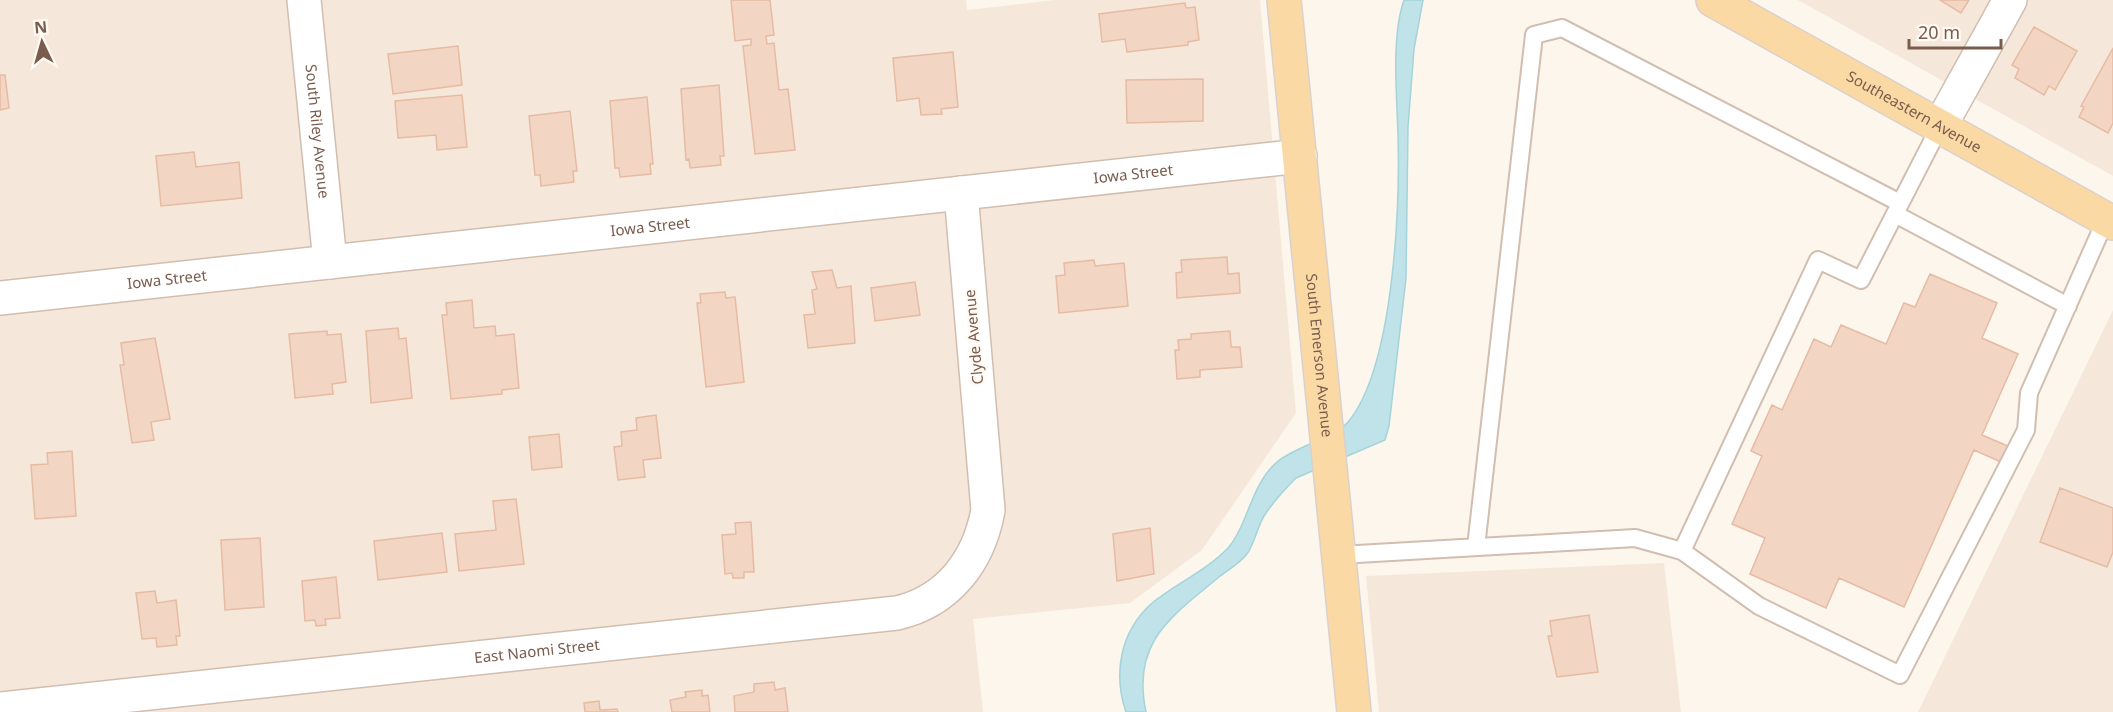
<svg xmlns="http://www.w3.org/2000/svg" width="2113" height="712" viewBox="0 0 2113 712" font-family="'Noto Sans',sans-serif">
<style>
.residential{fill:#f5e8da}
.water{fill:#bfe3e8;stroke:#a5d3da;stroke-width:1.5}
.building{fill:#f3d5c3;stroke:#e6bba3;stroke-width:1.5}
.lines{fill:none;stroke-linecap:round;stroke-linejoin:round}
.service-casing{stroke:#d1beb0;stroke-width:20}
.minor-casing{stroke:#d1beb0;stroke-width:36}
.primary-casing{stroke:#dad1cd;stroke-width:36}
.service{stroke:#fff;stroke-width:16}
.minor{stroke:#fff;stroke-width:33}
.primary{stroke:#fbd9a5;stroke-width:33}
.labels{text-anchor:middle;stroke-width:4.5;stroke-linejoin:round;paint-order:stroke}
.street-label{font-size:15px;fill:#7a5c4d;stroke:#fffaf3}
</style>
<rect width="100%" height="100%" fill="#fdf6ec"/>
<!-- residential -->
<path class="residential" d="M0,0H966L967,10L1055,0H1260L1296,413L1202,550L1130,603L973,619L983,712H0Z
M1798,0H2113V176Z
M2113,310V712H1918Z
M1664,563L1681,712H1379L1366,576Z"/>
<!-- water -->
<path class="water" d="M1404,0H1423L1414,49L1408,127L1406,278L1389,426L1385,440L1296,478C1285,489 1273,502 1264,516C1257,528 1255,542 1247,554C1240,563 1228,570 1219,577C1171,617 1131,642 1146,712H1126C1113,674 1120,632 1151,604C1175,584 1206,571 1228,548C1248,525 1251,484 1277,462C1294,447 1336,437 1348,422C1394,367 1400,206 1398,135C1397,96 1391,37 1404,0Z"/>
<!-- building -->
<path class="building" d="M731,0H770L774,35L766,36L767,44L774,43L779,90L788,89L795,150L755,154L743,46L751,45V39L735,41Z
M1940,0H1969L1961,13Z
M1185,3L1186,8L1195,7L1199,40L1188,42V45L1127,52L1125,39L1102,42L1099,14Z
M2034,27L2077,51L2055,90L2049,86L2044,95L2015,78L2019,69L2012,65Z
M458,46L462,85L393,94L388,54Z
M2113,48V123L2108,133L2079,117L2084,107L2081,106Z
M953,52L958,107L941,109L942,114L921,115L919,98L897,101L893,58Z
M0,75H5L9,108L0,110Z
M1203,79V121L1127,123L1126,80Z
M719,85L724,156H720L721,165L690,168L689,159L686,160L681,89Z
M462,95L467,147L437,150L436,135L398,138L395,101Z
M647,97L653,164H650L651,174L620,177L619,168H615L610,101Z
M570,111L577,171H573L574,182L541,186L540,175H535L529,116Z
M194,152L196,167L239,162L242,198L161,206L156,156Z
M1227,257L1228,274L1239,273L1240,293L1177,298L1176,273L1182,272L1181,260Z
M1094,260L1095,266L1124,263L1128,306L1059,313L1056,276L1065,275L1064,263Z
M832,270L837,288L851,286L855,343L808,348L804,315L815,314L812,290L817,289L812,272Z
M1930,274L1997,303L1982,338L2018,354L1982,435L2010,447L2003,463L1974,450L1904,607L1839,578L1826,608L1750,574L1765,538L1732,524L1762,456L1751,451L1772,405L1782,410L1814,339L1831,347L1841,325L1886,344L1904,303L1915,307Z
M915,282L920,315L875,321L871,288Z
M725,292L726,298L735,297L744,382L706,387L697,303H701L700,294Z
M472,300L474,328L495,326L496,336L514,334L519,388L502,390V394L451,399L442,315H447L446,303Z
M398,328L399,339L406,338L412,398L371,403L366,331Z
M327,331V335L341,334L346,382L332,384L333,394L295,398L289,334Z
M1230,331L1231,347H1240L1242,367L1200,370V377L1177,379L1175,350H1179L1178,340L1191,339V334Z
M155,338L170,419L151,422L154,440L132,443L120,365H124L121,343Z
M656,415L661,458L643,460L645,477L618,480L614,447L622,446L621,432L637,430L636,418Z
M559,434L562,467L532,470L529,437Z
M72,451L76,516L35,519L31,465L48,464L47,453Z
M2060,488L2113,508V552L2107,567L2040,542Z
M516,499L524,564L459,571L455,534L496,530L493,501Z
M751,522L754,572H744V578H733L732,573L725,574L722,535L736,534L735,523Z
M1150,528L1154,574L1117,581L1113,534Z
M442,533L447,572L378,580L374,541Z
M260,538L264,607L225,610L221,540Z
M336,577L340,618L325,619L326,625L316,626L315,620L305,621L302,581Z
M155,591L157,603L176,600L180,636H176L177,645L157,647L156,638L142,639L136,593Z
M1589,615L1598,672L1557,677L1548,636H1552L1550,621Z
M774,682L775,690L785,688L788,712H735L734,696L754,692V684Z
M702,690V696L708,695L710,712H672L670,700L686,697L685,692Z
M599,701L600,710L617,709L618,712H585L584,703Z"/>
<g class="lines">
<defs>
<path id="service" d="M1940,126L1861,280L1818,260L1682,551L1759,606L1900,675L2026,430L2029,393L2106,219
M1895,214L2068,306
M1476,547L1534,35L1562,28L1900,203
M1340,555L1635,538L1682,551"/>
<g id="minor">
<path id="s1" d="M304,0L330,262"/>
<path d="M1940,126L2010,0"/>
<path id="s2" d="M0,298L1300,156"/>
<path id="s3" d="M0,709L897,613C949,601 979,560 988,510L961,193"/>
</g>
<g id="primary">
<path id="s4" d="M1284,0L1354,712"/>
<path id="s5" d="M1713,0L2113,223"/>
</g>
</defs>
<!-- service casing -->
<use href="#service" class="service-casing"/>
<!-- minor casing -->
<use href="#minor" class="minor-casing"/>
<!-- primary casing -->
<use href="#primary" class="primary-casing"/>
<!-- service -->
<use href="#service" class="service"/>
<!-- minor -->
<use href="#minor" class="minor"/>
<!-- primary -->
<use href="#primary" class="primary"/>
</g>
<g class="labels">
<!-- street labels -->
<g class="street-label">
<text dy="5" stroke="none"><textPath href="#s5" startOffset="230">Southeastern Avenue</textPath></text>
<text dy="5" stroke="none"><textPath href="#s1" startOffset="132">South Riley Avenue</textPath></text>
<text dy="5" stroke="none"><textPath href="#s2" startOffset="1140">Iowa Street</textPath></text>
<text dy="5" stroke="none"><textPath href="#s2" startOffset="654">Iowa Street</textPath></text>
<text dy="5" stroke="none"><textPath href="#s2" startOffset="168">Iowa Street</textPath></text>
<text transform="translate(974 337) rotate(-95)" y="5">Clyde Avenue</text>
<text dy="5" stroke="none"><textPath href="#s4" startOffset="357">South Emerson Avenue</textPath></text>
<text dy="5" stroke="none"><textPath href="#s3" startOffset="540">East Naomi Street</textPath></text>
</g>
</g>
<!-- north arrow -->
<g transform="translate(42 42) rotate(355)" stroke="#fffaf3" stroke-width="4.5" paint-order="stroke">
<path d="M0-4.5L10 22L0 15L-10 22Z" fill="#7a5c4d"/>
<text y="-9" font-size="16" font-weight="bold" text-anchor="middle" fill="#7a5c4d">N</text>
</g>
<!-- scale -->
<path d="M1909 39v9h92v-9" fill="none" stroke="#7a5c4d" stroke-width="3"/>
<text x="1918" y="39" font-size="18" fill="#7a5c4d" stroke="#fffaf3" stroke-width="4.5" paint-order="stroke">20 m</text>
</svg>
